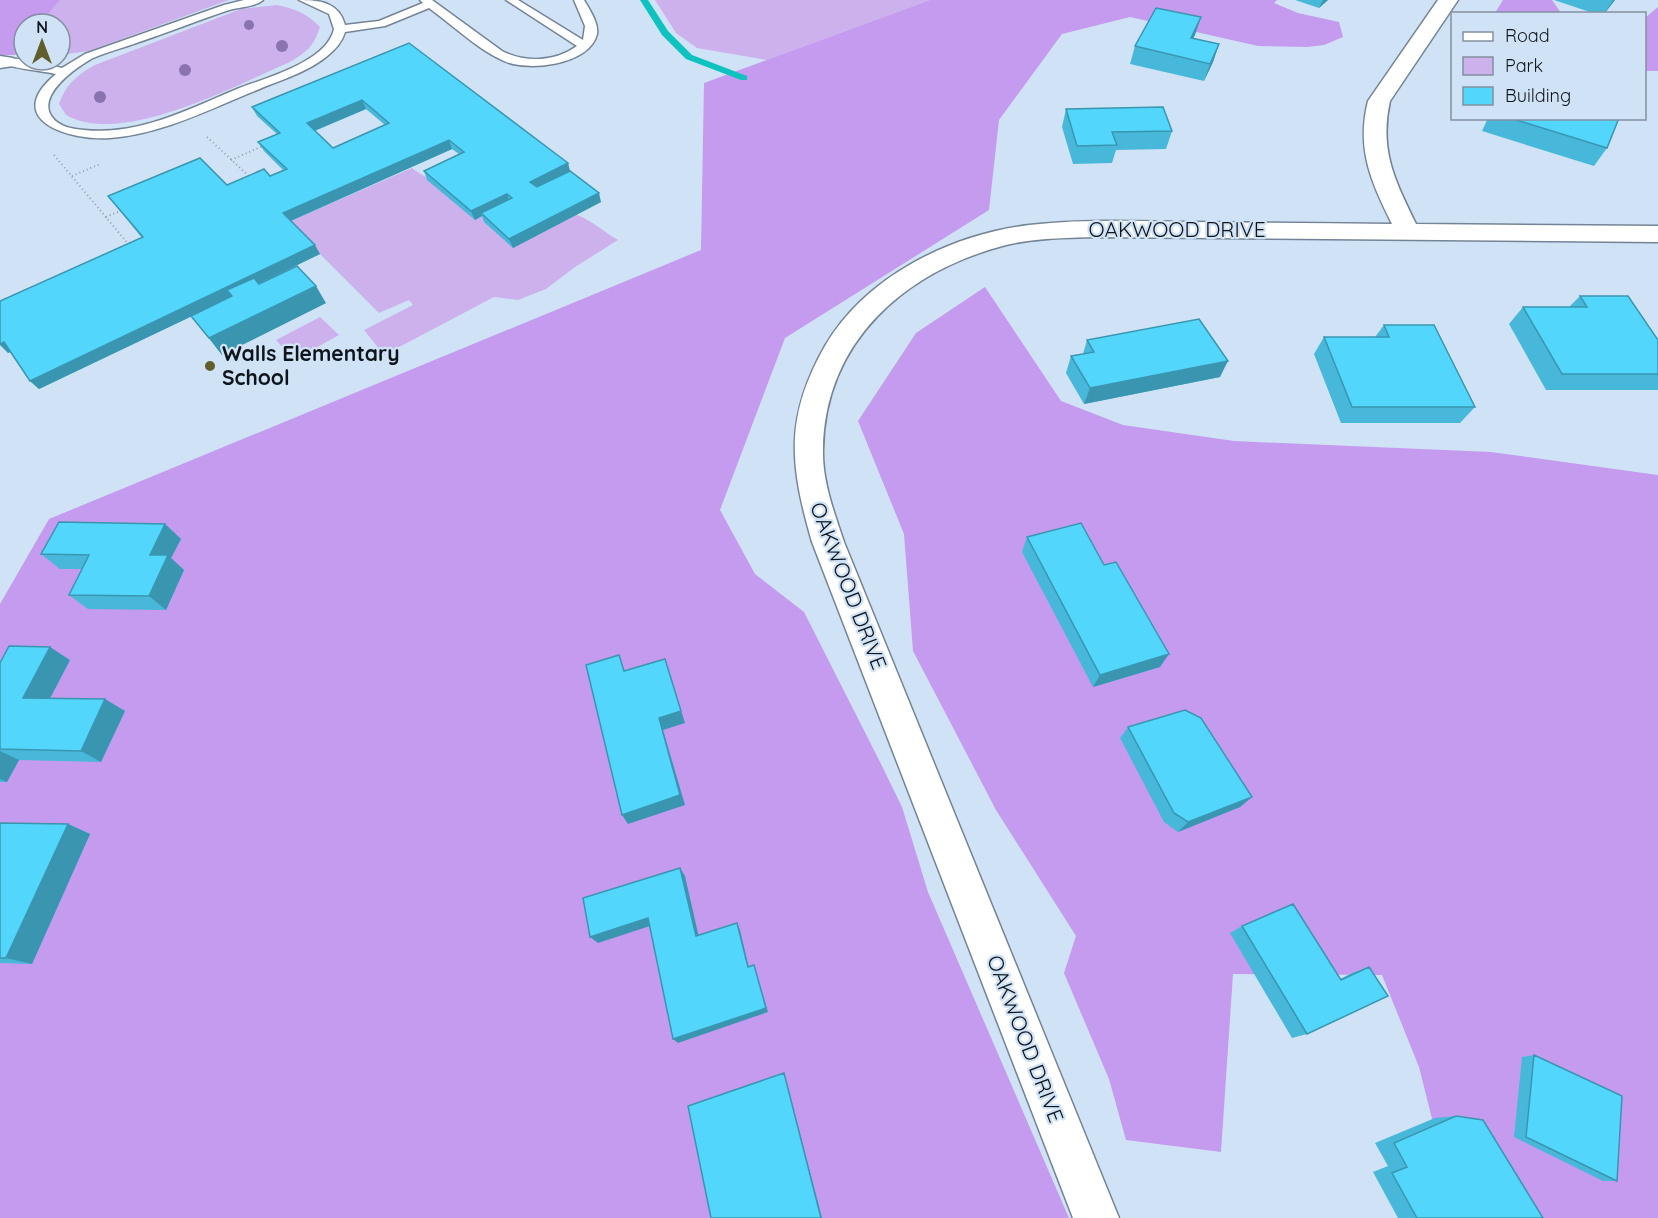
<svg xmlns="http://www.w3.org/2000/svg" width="1658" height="1218" viewBox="0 0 1658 1218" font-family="Quicksand,sans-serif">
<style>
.green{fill:#cdb1ed}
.forest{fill:#c49bee}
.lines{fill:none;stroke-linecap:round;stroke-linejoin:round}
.stream{fill:#0ec2bf;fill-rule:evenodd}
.lane-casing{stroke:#738496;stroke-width:3}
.street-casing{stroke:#738496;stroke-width:3}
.path{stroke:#909ead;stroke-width:2;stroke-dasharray:1 3;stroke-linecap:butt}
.lane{fill:#fff;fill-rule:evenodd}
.street{fill:#fff;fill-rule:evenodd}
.tree{fill:#8a73b1}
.wall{fill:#47b8d9;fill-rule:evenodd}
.shaded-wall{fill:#3a96b0}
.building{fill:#53d6fc;stroke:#3a96b0;stroke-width:1.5;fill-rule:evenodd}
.poi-dot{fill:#605f2c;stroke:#d0e3f6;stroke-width:2}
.labels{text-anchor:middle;stroke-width:4.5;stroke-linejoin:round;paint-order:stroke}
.street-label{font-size:21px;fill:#0e141b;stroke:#d0e3f6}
.poi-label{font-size:21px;font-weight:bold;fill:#0e141b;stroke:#d0e3f6;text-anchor:start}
</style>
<rect width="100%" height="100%" fill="#d0e3f6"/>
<!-- green -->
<path class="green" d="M60,0H229L89,51L60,55V24H40Z
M655,0H930L767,60L697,48L676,33Z
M277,5C295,9 307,13 320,27C313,47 308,51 290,62C234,86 123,147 66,115L59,104C66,84 77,75 95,65L241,9Z
M412,168C453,199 525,202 574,214C589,218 604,232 618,240L575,267L546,289L518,300L494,297L384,355L364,330L413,305L409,300L379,313L288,222Z
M320,317L339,335L294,360L276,340Z"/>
<!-- forest -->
<path class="forest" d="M0,0H60L40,24H24V43L15,55H0Z
M930,0H1277L1274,3L1298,13L1339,22L1343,37L1324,45L1307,47L1258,46L1130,17L1062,34L999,120L989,210L785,338L720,510L755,574L804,612L880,762L902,807L928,892L1069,1218H0V604L49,519L701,250L704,83Z
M1503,0H1552L1561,13H1495Z
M1658,7V71H1645V18Z
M985,287L1061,401L1123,425L1234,441L1491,452L1658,475V1218H1457L1419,1067L1382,975L1233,974L1221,1152L1126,1140L1109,1079L1064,973L1076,936L996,810L913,651L904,534L858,421L916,333Z"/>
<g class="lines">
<!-- stream -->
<path class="stream" d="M640,0H648L668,31L692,55L747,76V80H741L686,59L662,35Z"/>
<defs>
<path id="lane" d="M244,0H263C255,7 240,7 229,10C199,20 169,32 139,42C123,48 106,52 91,59C76,68 36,95 52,117C59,127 73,129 84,130C138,136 189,109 237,89C265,78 327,62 334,29L329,14L299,0C319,0 339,2 345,25L379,21L423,3L420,0H432L502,51C525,63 555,62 577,46L506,0H518L583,40L585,26L574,0H584C589,9 599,23 597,34C590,65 528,72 504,61C477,49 454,26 429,8L385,26L345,32C342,42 335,50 326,57C306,73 280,80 257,90C210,109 162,134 110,138C69,141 1,120 56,74C43,71 8,68 0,62C11,53 48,65 62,68L85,54L224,5Z"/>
<path id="street" d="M1438,0H1458L1390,101C1379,150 1395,181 1416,224L1658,226V242L1097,237C1067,238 1035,238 1006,245C906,271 825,340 823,449C822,481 834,512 844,542L1119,1218H1073L812,542C790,466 784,418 825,346C866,276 950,235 1029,225C1083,219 1138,221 1192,222C1259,223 1325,223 1392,224C1371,181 1356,149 1368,101Z
M0,56L13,58L17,62L13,66L0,68Z"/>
</defs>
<!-- lane casing -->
<use href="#lane" class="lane-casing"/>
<!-- street casing -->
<use href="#street" class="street-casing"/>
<!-- path -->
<path class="path" d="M207,137L252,179
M54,155L130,246
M231,160L263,146
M72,176L100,164
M106,217L120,211"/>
<!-- lane -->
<use href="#lane" class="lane"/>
<!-- street -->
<use href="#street" class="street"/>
</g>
<!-- trees -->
<g class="tree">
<circle cx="249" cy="25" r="5"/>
<circle cx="282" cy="46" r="6"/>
<circle cx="185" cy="70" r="6"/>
<circle cx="100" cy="97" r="6"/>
</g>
<!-- wall -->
<path class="wall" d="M1295,0H1328L1319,8Z
M1554,0H1615L1604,14H1596Z
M1195,35L1193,38L1219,44L1213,62L1204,81L1130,64L1135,46Z
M409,43L568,163L570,171L601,202L513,248L484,222L482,216L475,220L427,180L424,171L459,154L452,149L291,221L320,254L259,284L326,303L222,355L191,316L232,297L39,389L30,381L10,352L8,353L142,238L108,196L227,185L270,176L283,170L264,151L258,142L277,134L257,116L252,107ZM366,109L385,125L333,148L315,131Z
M1066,109L1172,131L1166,149L1116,150L1112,163L1073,164L1062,127Z
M1488,118H1619L1607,148L1594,166L1482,131Z
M1580,296L1658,340V390H1546L1509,324L1523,307H1569Z
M1384,325L1475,407L1460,423H1341L1314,354L1324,337H1375Z
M1087,340L1220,377L1084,404L1066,373L1071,356L1083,354Z
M165,524L181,539L171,558L184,570L166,610L88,609L69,595L82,569H60L41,554Z
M1027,537L1160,667L1093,687L1022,552Z
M70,660L50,698L125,711L101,762L19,760L7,782H0V663Z
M1128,727L1252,797L1240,807L1178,832L1164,822L1120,738Z
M0,823L68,824L90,834L32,964L0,963Z
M1242,926L1340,979L1352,973L1369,967L1307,1034L1292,1038L1230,933Z
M1534,1055L1617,1181H1603L1514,1137L1522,1057Z
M1456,1116L1543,1218H1398L1373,1172L1388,1166L1375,1143L1435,1118Z"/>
<!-- shaded-wall -->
<path class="shaded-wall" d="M1323,0H1328L1319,8Z
M1613,0H1615L1604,14Z
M1201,17L1195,35L1185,55L1191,38Z
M1219,44L1213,62L1204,81L1210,64Z
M362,100L366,109L311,132L307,123Z
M449,140L452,149L288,222L283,213Z
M568,163L570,172L532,191L530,182Z
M599,193L601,202L513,248L509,239Z
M507,194L510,203L481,213L482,216L475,220L471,211Z
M315,245L320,254L232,296L227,290L232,297L39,389L30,381Z
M316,286L326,303L222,355L209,338Z
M4,342L13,351L8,353L0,345V344Z
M1228,361L1220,377L1084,404L1090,388Z
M165,524L181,539L171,558L184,570L166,610L149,596L150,555Z
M50,647L70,660L44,710L23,698Z
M1169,654L1160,667L1093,687L1100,675Z
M665,659L685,723L663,730L685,805L628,824L622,815Z
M105,699L125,711L101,762L81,751Z
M0,751L19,760L7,782L0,779Z
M1252,797L1240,807L1178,832L1188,822Z
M68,824L90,834L32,964L6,958Z
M680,868L685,876L700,942L696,936Z
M648,918L653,925L598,943L590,937Z
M737,923L740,930L750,973L748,967Z
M754,965L768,1012L678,1043L673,1039Z
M784,1073L785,1076L822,1218H821Z"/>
<!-- building -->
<path class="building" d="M1156,8L1201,17L1191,38L1219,44L1210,64L1135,46Z
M409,43L568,163L530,182L537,187L570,171L599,193L509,239L481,213L512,198L507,194L471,211L424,171L464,152L449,140L283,213L315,245L30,381L4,342L0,344V301L143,237L108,196L200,158L227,185L264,169L270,176L287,169L258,142L280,133L252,107ZM362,100L389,123L333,148L307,123Z
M1163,107L1172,131L1112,132L1117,145L1077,146L1066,109Z
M1510,118H1619L1607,148Z
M297,266L316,286L209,338L191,316L232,296L227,290L254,278L259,284Z
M1580,296H1628L1658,340V374H1562L1523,307H1587Z
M1199,319L1228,361L1090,388L1071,356L1094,352L1087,340Z
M1384,325H1434L1475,407H1352L1324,337H1389Z
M59,522L165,524L150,555H168L149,596L69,595L89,555L41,554Z
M1081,523L1104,565L1116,562L1169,654L1100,675L1027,537Z
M9,646L50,647L23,698L105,699L81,751L0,749V663Z
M619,655L624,671L665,659L681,711L659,718L680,795L622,815L586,665Z
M1185,710L1201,718L1252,797L1188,822L1174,813L1128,727Z
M0,823L68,824L6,958H0Z
M680,868L696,936L737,923L748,967L754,965L766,1008L673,1039L648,918L590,937L583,898Z
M1293,904L1341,980L1369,967L1388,996L1307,1034L1242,926Z
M1534,1055L1622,1096L1617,1181L1526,1137Z
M784,1073L821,1218H711L688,1106Z
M1456,1116L1483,1120L1543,1218H1417L1392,1173L1407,1167L1394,1143Z"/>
<!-- markers -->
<circle class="poi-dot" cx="210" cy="366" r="6"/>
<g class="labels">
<!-- street labels -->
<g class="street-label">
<text x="1177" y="237">OAKWOOD DRIVE</text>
<text transform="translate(848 586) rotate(69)" y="7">OAKWOOD DRIVE</text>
<text transform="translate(1025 1039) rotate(69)" y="7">OAKWOOD DRIVE</text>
</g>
<!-- poi labels -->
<g class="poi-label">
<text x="222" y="361">Walls Elementary<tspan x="222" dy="24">School</tspan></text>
</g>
</g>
<!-- legend -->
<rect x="1451" y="12" width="195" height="108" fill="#d0e3f6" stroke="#82909e" stroke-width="1.5"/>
<rect x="1463" y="32" width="30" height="9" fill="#ffffff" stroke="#82909e" stroke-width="1.5"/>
<text x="1505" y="42" font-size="18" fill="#0e141b">Road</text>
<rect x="1463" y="57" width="30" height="18" fill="#cdb1ed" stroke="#82909e" stroke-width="1.5"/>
<text x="1505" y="72" font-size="18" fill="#0e141b">Park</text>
<rect x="1463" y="87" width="30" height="18" fill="#53d6fc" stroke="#82909e" stroke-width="1.5"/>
<text x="1505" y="102" font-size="18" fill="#0e141b">Building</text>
<!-- north arrow -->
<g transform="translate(42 42)"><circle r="28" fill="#d0e3f6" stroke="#82909e" stroke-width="1.5"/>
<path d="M0-4.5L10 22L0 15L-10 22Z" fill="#605f2c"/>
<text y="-9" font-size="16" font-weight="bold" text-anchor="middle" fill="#0e141b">N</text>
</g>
</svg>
